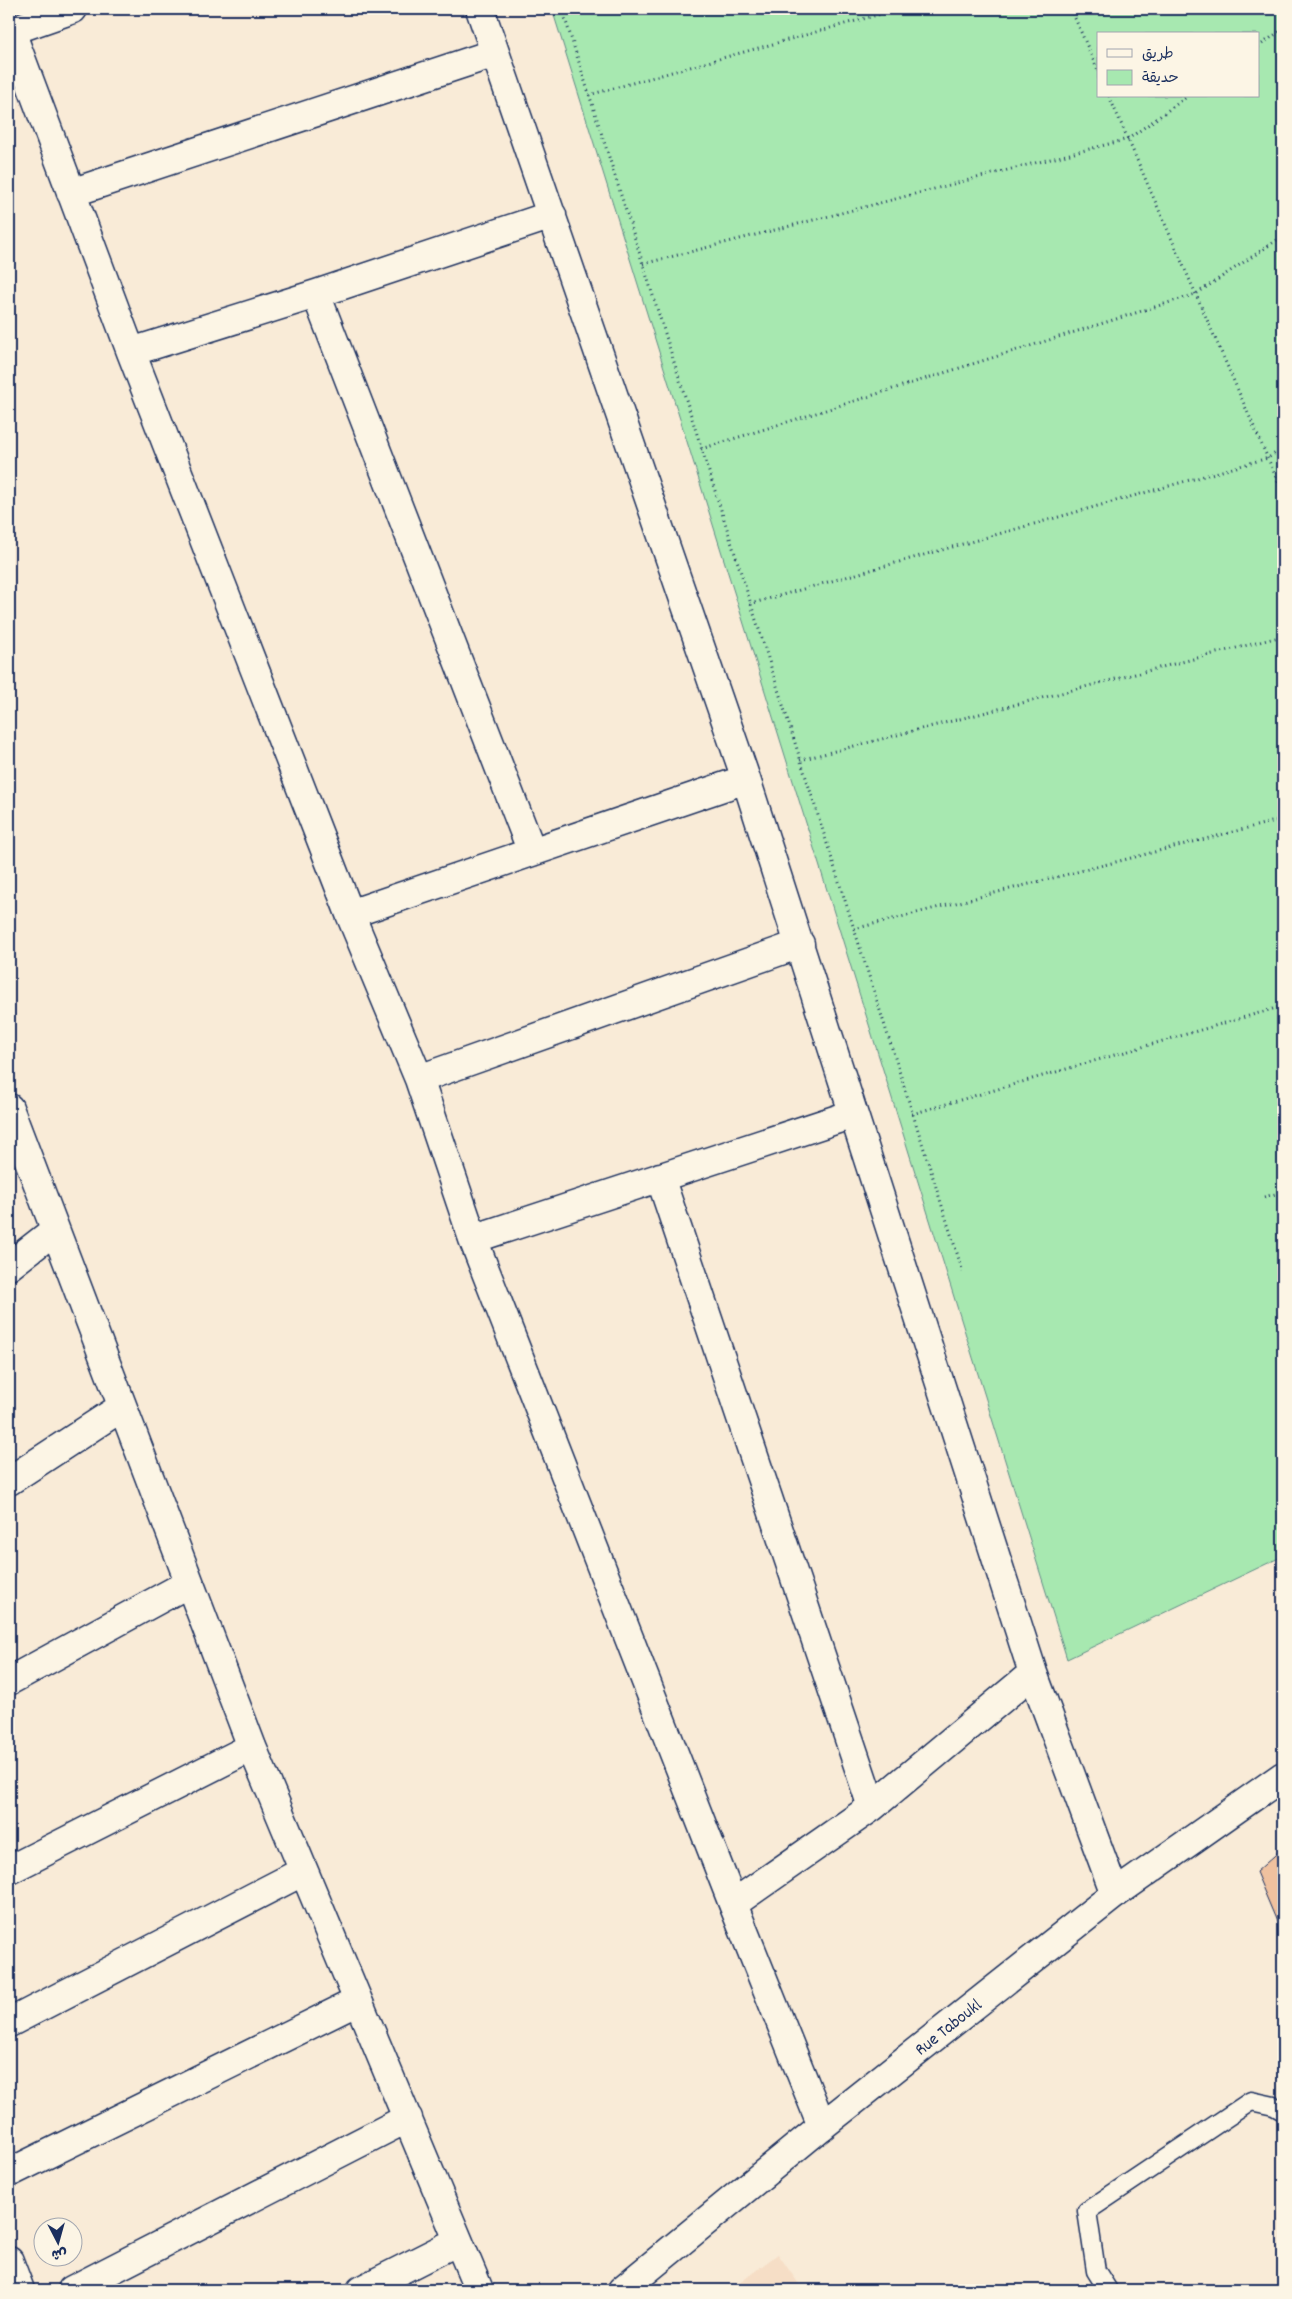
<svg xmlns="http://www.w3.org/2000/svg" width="1292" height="2299" viewBox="0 0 1292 2299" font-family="Dekko,'Playpen Sans Arabic',sans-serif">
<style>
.built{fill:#f6dec6}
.green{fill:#a7e8b0;stroke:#618c87;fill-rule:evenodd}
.building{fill:#efc19f;stroke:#1b2f5e}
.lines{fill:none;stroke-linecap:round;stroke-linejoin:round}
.lane-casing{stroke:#1b2f5e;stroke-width:21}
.street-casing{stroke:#1b2f5e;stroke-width:31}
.secondary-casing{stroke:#1b2f5e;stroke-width:31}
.path{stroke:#1b2f5e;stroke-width:3;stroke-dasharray:1 4;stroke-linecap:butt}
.lane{stroke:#fcf5e5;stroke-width:18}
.street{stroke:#fcf5e5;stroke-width:28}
.secondary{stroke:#fcf5e5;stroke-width:28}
.labels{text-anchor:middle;stroke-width:4;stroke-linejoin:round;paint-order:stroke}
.street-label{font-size:18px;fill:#1b2f5e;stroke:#fcf5e5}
</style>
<rect width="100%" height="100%" fill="#f9ebd7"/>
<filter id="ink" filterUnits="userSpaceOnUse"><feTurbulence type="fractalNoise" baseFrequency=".02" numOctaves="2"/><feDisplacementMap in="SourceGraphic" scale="10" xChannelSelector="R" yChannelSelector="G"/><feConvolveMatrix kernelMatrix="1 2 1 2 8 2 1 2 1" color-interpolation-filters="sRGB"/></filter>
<g filter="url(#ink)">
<!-- built -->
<path class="built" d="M778,2254L803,2290H730Z"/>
<!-- green -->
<path class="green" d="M552,9H1283V1556L1067,1659ZM1098,34H1258V96H1098Z"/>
<!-- building -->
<path class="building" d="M1283,1848V1936L1256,1872Z"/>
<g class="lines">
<defs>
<path id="lane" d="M1108,2290L1096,2271L1087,2211L1251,2101L1274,2106L1283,2111"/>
<path id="street" d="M480,9L746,779L1033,1673L1115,1894
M9,26L131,352L350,914L419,1079L473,1239L733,1904L822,2126
M10,31L73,9
M71,193L495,53
M316,294L532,852
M131,352L316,294L552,215
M350,914L746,779
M419,1079L800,944
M9,1108L252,1747L479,2290
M660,1177L872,1807
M473,1239L853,1114
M9,1266L55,1230
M9,1481L122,1407
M9,1681L189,1583
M9,1870L252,1747
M733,1904L872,1807L1033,1673
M9,2023L302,1872
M9,2173L358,2001
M9,2261L20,2290
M72,2290L408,2118
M361,2290L458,2241"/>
<g id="secondary">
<path id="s1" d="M622,2290L822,2126L1115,1894L1283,1776"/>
</g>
</defs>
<!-- lane casing -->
<use href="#lane" class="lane-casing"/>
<!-- street casing -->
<use href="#street" class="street-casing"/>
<!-- secondary casing -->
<use href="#secondary" class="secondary-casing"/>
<!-- path -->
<path class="path" d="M562,9L963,1272
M1071,9L1098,71
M1258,47L1283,29
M589,95L899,9
M1109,96L1283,493
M643,264L1128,139L1188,96
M701,449L1196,294L1283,236
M750,604L1268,458L1283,448
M800,760L1283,636
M854,929L1283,819
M912,1114L1283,1006
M1264,1197L1283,1192"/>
<!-- lane -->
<use href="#lane" class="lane"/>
<!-- street -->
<use href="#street" class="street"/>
<!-- secondary -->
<use href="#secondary" class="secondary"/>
</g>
</g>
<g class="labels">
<!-- street labels -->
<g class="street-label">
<text dy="6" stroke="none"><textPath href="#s1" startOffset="419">Rue Taboukl</textPath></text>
</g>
</g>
<!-- margin -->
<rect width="1292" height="2299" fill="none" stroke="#fcf5e5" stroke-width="30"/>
<rect x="15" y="15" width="1262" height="2269" fill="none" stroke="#1b2f5e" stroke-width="2" filter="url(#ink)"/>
<!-- legend -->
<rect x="1097" y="32" width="162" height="65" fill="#fcf5e5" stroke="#a2a6af"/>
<rect x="1107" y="49" width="25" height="8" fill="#fcf5e5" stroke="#a2a6af"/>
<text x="1142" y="58" font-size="15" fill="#1b2f5e">طريق</text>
<rect x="1107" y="70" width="25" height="15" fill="#a7e8b0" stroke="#a2a6af"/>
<text x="1142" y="82" font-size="15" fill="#1b2f5e">حديقة</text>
<!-- north arrow -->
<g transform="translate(58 2242) rotate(174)"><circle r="24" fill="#fcf5e5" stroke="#a2a6af"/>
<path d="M0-4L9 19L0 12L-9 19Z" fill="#1b2f5e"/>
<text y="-8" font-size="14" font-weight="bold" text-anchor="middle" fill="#1b2f5e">ش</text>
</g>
</svg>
